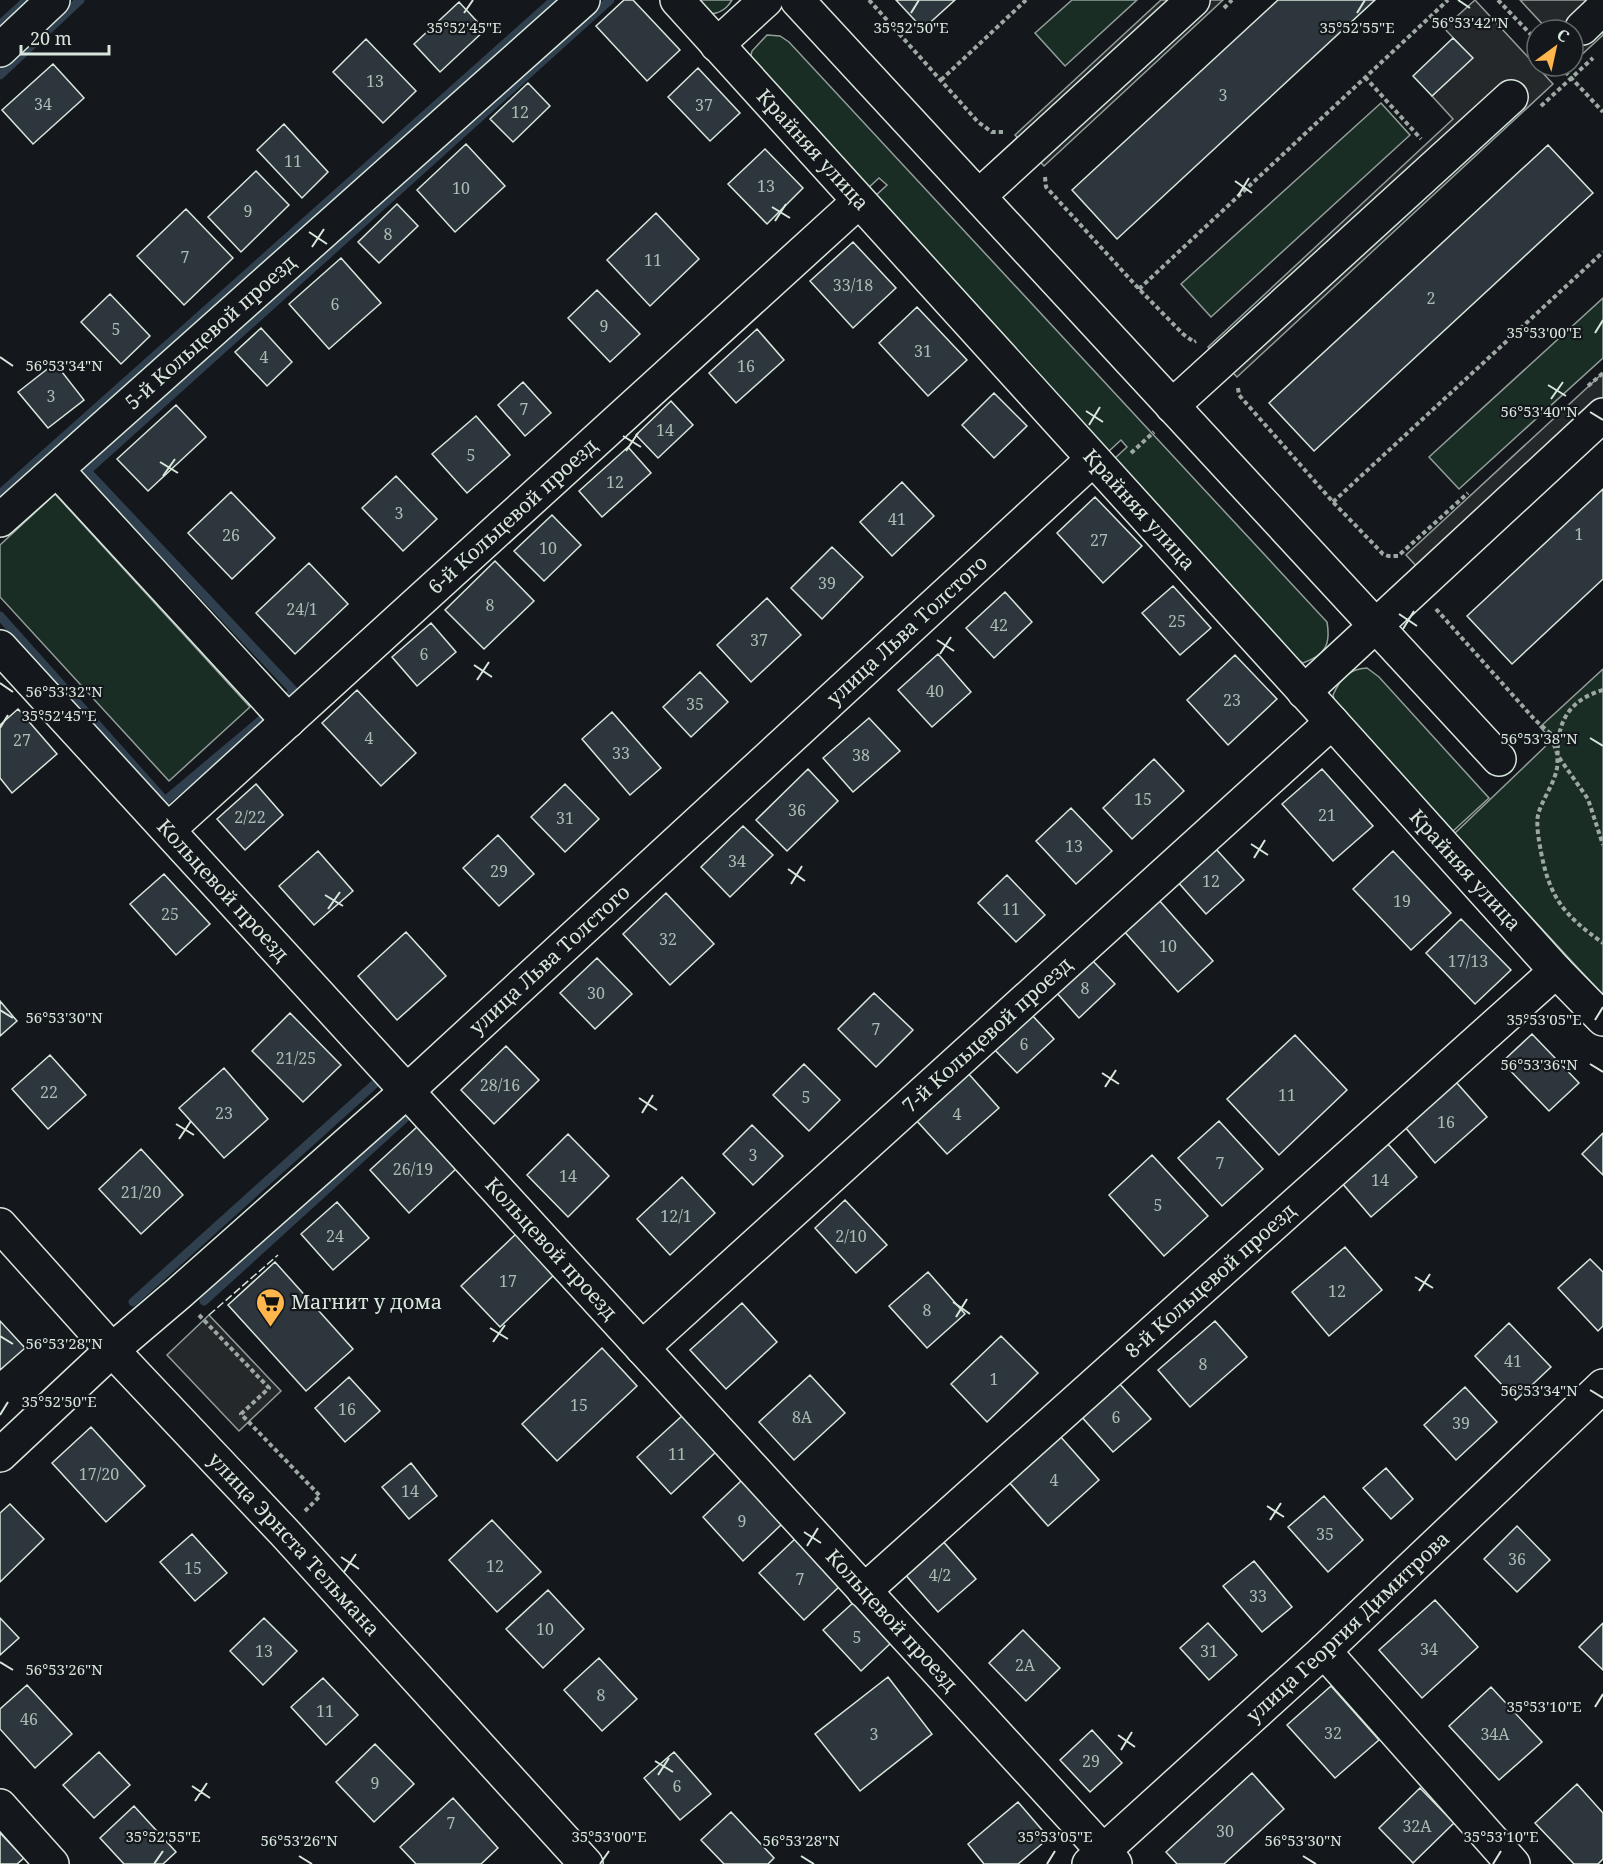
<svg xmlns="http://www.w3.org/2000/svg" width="1603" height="1864" viewBox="0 0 1603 1864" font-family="'Noto Serif',serif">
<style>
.green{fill:#1a2d24;stroke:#939e99;stroke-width:1.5}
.parking{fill:#24282b;stroke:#939e99;stroke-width:1.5}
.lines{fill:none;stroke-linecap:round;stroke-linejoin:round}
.stream{stroke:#2f3f4d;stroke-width:9}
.building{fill:#2c363c;stroke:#d8e6dc;stroke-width:1.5}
.minor-casing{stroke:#d8e6dc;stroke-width:36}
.major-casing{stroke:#d8e6dc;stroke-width:36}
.path{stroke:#9da8a2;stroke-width:4;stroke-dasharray:4.5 3;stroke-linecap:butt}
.minor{stroke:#14181c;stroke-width:33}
.major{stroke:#14181c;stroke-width:33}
.fence{stroke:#d8e6dc;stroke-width:1.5;stroke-dasharray:8 3;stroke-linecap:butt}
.ticks{fill:none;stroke:#d8e6dc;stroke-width:2}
.labels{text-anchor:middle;stroke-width:4.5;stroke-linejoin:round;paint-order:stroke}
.number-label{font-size:16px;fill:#adbab4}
.street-label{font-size:20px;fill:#d8e6dc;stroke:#14181c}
.poi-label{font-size:20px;fill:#d8e6dc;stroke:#14181c;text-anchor:start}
.ticks-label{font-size:15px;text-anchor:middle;fill:#d8e6dc;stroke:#14181c;stroke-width:4.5;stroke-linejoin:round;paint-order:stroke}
</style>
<rect width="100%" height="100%" fill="#14181c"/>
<!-- green -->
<path class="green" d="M692,0H732C726,10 719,14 708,14Z
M1072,0H1137L1065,66L1035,33Z
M767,35L780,36L789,42L1327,622C1331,645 1325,655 1303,663L1297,660L1114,459L1127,447L1121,440L1108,452L873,198L887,185L879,178L866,190L750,59L752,51Z
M1381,103L1410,135L1211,317L1181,284Z
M1603,298V358L1459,489L1429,457Z
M55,494L250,707L169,781L0,597V545Z
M1367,668L1379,677L1489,798L1452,832L1335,703L1333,695C1340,679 1348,669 1367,668Z
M1603,669V995L1454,834L1552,740L1540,727Z"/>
<!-- parking -->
<path class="parking" d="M1161,0H1223L1044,166L1015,135Z
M1475,0L1553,84L1237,377L1208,347L1453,119L1432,96L1472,58L1444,28Z
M1520,0H1603V35L1576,60L1573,57V30H1548Z
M1603,373V435L1437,588L1406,555Z
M209,1315L281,1391L239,1431L167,1355Z"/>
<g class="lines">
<!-- stream -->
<path class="stream" d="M0,25L27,0
M0,75L80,0
M0,494L554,0
M0,616L165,801L273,710
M279,705L294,691L87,471L610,0
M204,1301L405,1118
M133,1302L379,1080L374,1075"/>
</g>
<!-- building -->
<path class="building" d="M624,0H633L680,50L647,81L596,26Z
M896,0H955L923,29Z
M1278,0H1375L1117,239L1072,190Z
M459,2L485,30L440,72L414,44Z
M1453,38L1473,58L1432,96L1413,76Z
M366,39L416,91L383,123L333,72Z
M53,64L84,98L33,144L2,110Z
M698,68L740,113L710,141L668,97Z
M528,83L550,106L513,142L490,119Z
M284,124L328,172L302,198L257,150Z
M466,144L505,186L455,232L417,190Z
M1548,145L1593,193L1314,451L1269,403Z
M765,149L803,188L767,224L728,184Z
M256,171L289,205L241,252L208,217Z
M397,204L418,226L379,263L358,242Z
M186,209L233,258L184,305L137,256Z
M656,213L699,259L650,306L607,260Z
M853,242L896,288L853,328L810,281Z
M341,258L381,303L329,349L289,304Z
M597,290L640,334L610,362L568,318Z
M110,294L150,336L121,364L81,322Z
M917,307L967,360L928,396L879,343Z
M261,328L292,362L267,386L235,352Z
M757,329L784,360L736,403L709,373Z
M55,363L84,400L48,428L18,392Z
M523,382L551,413L525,436L498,405Z
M994,393L1027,426L994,458L962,425Z
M671,401L693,425L658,458L636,435Z
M176,405L206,437L148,491L117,459Z
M476,416L510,455L467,493L432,454Z
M628,447L651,473L602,517L579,491Z
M396,476L437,519L403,551L362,508Z
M902,482L934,516L892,556L860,522Z
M1603,489V579L1512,664L1467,616Z
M231,492L275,538L232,579L188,533Z
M1095,497L1142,546L1103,583L1057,533Z
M552,515L581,545L544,581L514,551Z
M832,547L863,577L822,619L791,588Z
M495,561L534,601L484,649L445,610Z
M309,563L348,604L295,654L256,613Z
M1173,586L1211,628L1180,655L1142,613Z
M1005,592L1032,622L994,658L966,628Z
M767,598L801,635L751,682L717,645Z
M431,623L456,652L417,686L392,657Z
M938,654L971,692L932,727L898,690Z
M1235,655L1277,699L1228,745L1187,700Z
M700,672L728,702L691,737L663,707Z
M357,690L416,753L381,786L322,723Z
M18,709L57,754L12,793L0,778V725Z
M612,712L661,768L630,795L582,739Z
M869,718L900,751L853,792L823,758Z
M1154,759L1184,791L1132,839L1103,808Z
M808,769L838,801L787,851L756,820Z
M1322,769L1373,826L1333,861L1282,804Z
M256,784L283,815L245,850L217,819Z
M565,784L599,819L565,852L531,817Z
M1071,808L1112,851L1076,884L1036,841Z
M743,826L773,855L730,897L701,867Z
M498,835L534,874L499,906L463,868Z
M1215,848L1244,880L1206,914L1177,881Z
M318,851L353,891L314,925L279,886Z
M1393,851L1451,913L1411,950L1353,889Z
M164,874L210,924L176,955L130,904Z
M1007,875L1045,915L1016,942L978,903Z
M666,893L714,944L670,985L623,934Z
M1158,899L1213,961L1178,992L1123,930Z
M1461,919L1511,970L1475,1004L1426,953Z
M406,932L446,976L397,1020L358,976Z
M597,958L632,994L595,1029L560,993Z
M1091,959L1115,984L1079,1018L1056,992Z
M874,993L913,1030L876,1067L838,1029Z
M0,1001L17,1021L0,1036Z
M290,1013L341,1065L303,1102L252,1051Z
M1031,1014L1054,1039L1017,1073L994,1049Z
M1532,1034L1579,1083L1549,1111L1502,1062Z
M1295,1035L1347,1090L1279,1155L1227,1099Z
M506,1046L539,1080L494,1124L461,1090Z
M50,1055L86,1095L48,1129L12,1089Z
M804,1064L840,1100L809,1131L773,1095Z
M224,1068L268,1119L224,1158L179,1108Z
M967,1072L999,1108L947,1154L915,1119Z
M1456,1082L1487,1117L1435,1163L1405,1127Z
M1219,1121L1263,1169L1222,1206L1178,1158Z
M752,1125L783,1156L753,1185L723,1154Z
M418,1126L457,1168L409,1213L370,1170Z
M1603,1133V1175L1582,1154Z
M568,1134L609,1176L568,1217L527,1175Z
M1388,1144L1417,1177L1371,1217L1342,1183Z
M141,1149L183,1195L141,1234L99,1189Z
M1152,1155L1208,1216L1164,1256L1109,1195Z
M682,1177L715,1213L670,1255L637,1219Z
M845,1200L887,1245L856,1273L815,1228Z
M337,1202L369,1238L333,1270L301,1234Z
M516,1234L554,1275L500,1327L461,1286Z
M1345,1247L1382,1290L1329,1336L1292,1292Z
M1590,1259L1603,1272V1326L1598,1331L1558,1288Z
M275,1262L353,1349L306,1391L228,1305Z
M928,1272L965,1314L927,1348L889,1306Z
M742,1303L777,1342L726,1389L690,1350Z
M0,1321L25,1348L0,1370Z
M1215,1321L1247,1357L1190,1407L1158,1370Z
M1509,1323L1551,1367L1516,1400L1475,1356Z
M1001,1336L1038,1373L987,1422L951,1384Z
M602,1348L637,1386L557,1461L522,1424Z
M810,1375L845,1413L794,1460L759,1422Z
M349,1377L380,1411L345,1442L315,1408Z
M1118,1382L1151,1419L1113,1452L1080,1415Z
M1465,1387L1497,1422L1456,1460L1424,1425Z
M683,1415L716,1452L671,1494L637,1457Z
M91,1427L145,1486L106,1522L52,1463Z
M1059,1435L1099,1480L1048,1526L1008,1481Z
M411,1463L437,1496L409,1519L382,1487Z
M1386,1468L1413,1499L1391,1519L1363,1488Z
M742,1480L782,1524L743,1561L703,1517Z
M1324,1496L1363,1540L1328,1572L1288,1527Z
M10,1504L44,1539L0,1582V1513Z
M492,1520L541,1572L497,1612L449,1560Z
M1517,1526L1550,1560L1517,1592L1484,1559Z
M192,1534L227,1573L195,1601L160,1562Z
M796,1538L840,1586L804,1620L759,1573Z
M941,1539L976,1579L938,1612L903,1572Z
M1254,1561L1292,1607L1262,1632L1223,1586Z
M548,1590L584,1629L543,1668L506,1629Z
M1435,1600L1478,1647L1422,1698L1379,1650Z
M854,1602L891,1643L861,1671L823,1630Z
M0,1618L19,1638L0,1655Z
M264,1618L297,1651L263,1685L230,1651Z
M1208,1623L1237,1655L1209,1680L1180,1648Z
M1603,1623V1670L1579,1647Z
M1023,1630L1060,1668L1026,1701L989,1663Z
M599,1658L637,1699L602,1731L564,1690Z
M888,1677L932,1734L860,1791L815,1734Z
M323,1678L358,1715L326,1745L291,1707Z
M27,1685L72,1734L35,1768L0,1729V1709Z
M1331,1686L1379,1740L1335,1778L1287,1725Z
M1491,1687L1542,1742L1499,1780L1449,1726Z
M1092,1730L1122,1763L1090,1792L1060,1760Z
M375,1744L414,1784L374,1822L336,1782Z
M99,1752L130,1785L94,1818L63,1785Z
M674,1752L711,1794L680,1820L644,1778Z
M1252,1773L1284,1809L1224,1864H1177L1166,1852Z
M1577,1784L1603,1813V1859L1598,1864H1574L1535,1823Z
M1420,1788L1454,1823L1413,1863L1379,1828Z
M453,1798L498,1848L481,1864H416L400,1847Z
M1018,1802L1049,1838L1018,1864H984L968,1844Z
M134,1806L176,1852L163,1864H124L100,1838Z
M731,1812L774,1858L768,1864H724L701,1840Z
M0,1833L24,1858L17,1864H0Z"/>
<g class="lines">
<defs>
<g id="minor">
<path id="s1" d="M677,0L1332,722L1556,971L1603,1019"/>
<path d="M797,0L1499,759"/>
<path d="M1582,28L1603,8"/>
<path d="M717,45L766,0"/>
<path d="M0,50L53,0"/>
<path d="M979,196L1193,0"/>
<path d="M1172,406L1511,97"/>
<path d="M57,470L288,721"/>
<path id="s2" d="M0,520L583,0"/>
<path id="s3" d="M0,647L1115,1864"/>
<path d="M1304,692L1603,415"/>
<path id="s4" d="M168,830L858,202"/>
<path id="s5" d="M642,1348L1332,722"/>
<path id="s6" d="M0,1455L112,1350L179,1293L407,1091L1093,459"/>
<path id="s7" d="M864,1591L1556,971"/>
<path d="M1324,1651L1513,1864"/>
<path d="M0,1806L52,1864"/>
<path id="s8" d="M1089,1864L1324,1651L1603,1386"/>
</g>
<g id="major">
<path id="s9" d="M0,1225L112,1350L284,1532L586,1864"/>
</g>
</defs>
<!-- minor casing -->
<use href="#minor" class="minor-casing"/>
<!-- major casing -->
<use href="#major" class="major-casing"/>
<!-- path -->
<path class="path" d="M869,0L978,122L992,132H1003
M1498,0L1537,41
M1224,8L1232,0
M1560,66L1603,112
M1365,77L1421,139
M941,80L1026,0
M1541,106L1593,58
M1045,177L1046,187L1139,289L1183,334L1194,342L1196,341
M1139,289L1448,0
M1588,386L1603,373
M1238,388L1239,395L1333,502L1383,554L1388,556H1398L1468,493
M1131,453L1154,432
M1333,502L1603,252
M1436,609L1535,720L1550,733L1558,756L1588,799L1603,845
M1603,690C1579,697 1563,711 1559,736C1557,747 1558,758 1557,768C1554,785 1542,799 1538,815C1536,826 1539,841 1541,852C1550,899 1565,916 1603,943
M199,1315L269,1388L241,1414L320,1496L305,1511"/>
<!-- minor -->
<use href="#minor" class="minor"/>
<!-- major -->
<use href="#major" class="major"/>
<!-- fence -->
<path class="fence" d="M209,1315L278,1255"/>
</g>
<!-- ticks -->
<path class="ticks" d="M1458,0L1470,8M464,13L473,0M911,13L919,0M1357,13L1365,0M1235,181L1252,193M1238,196L1249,178M772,207L790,218M775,221L786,204M309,232L327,244M312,247L324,229M1595,333L1603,320M0,357L13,366M1548,385L1566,396M1551,399L1563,382M1086,411L1103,422M1590,412L1603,420M1089,425L1100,407M623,436L641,447M626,451L638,433M160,462L178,473M163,476L175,459M1399,614L1417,626M1403,629L1414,611M937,640L954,651M940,654L951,637M474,665L492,677M477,680L489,662M0,683L13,692M0,728L8,715M1590,738L1603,746M1251,844L1268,855M1254,858L1265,840M788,869L805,881M791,884L802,866M325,895L343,906M328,909L340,892M0,1010L13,1018M1595,1020L1603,1007M1590,1064L1603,1072M1102,1073L1119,1084M1105,1087L1116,1070M639,1098L657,1110M642,1113L653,1095M176,1124L194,1135M179,1139L191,1121M1415,1277L1433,1288M1419,1291L1430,1274M953,1302L970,1314M956,1317L967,1299M490,1328L508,1339M0,1336L13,1344M493,1342L505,1325M1590,1390L1603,1398M0,1415L8,1402M1267,1506L1284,1517M1270,1520L1281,1503M804,1532L821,1543M807,1546L818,1528M341,1557L359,1569M344,1572L356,1554M0,1662L13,1670M1595,1707L1603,1694M1118,1735L1135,1747M1121,1750L1132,1732M655,1761L673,1772M658,1775L669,1758M192,1786L210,1798M195,1801L207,1783M299,1856L312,1864M801,1856L814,1864M1303,1856L1316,1864M154,1864L163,1851M600,1864L609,1851M1047,1864L1055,1851M1493,1864L1501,1851"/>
<!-- icons -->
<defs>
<symbol id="supermarket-pin" viewBox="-11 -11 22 30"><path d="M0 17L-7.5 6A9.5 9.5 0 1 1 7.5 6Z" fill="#ffb74d" stroke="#14181c"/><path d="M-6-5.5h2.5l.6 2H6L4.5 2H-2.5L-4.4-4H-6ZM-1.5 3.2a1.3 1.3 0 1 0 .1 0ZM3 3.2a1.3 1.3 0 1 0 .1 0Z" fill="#111"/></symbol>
</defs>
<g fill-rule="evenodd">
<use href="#supermarket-pin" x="254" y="1286" width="33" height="45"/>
</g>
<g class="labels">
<!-- number labels -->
<g class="number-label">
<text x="375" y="87">13</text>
<text x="1223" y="101">3</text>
<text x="43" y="110">34</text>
<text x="704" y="111">37</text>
<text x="520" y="118">12</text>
<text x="293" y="167">11</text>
<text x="766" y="192">13</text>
<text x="461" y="194">10</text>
<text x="248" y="217">9</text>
<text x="388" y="240">8</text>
<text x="185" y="263">7</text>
<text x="653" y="266">11</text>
<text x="853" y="291">33/18</text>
<text x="1431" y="304">2</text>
<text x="335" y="310">6</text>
<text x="604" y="332">9</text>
<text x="116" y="335">5</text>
<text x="923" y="357">31</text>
<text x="264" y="363">4</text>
<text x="746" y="372">16</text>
<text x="51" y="402">3</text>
<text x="524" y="415">7</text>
<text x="665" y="436">14</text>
<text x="471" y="461">5</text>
<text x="615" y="488">12</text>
<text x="399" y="519">3</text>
<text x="897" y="525">41</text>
<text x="1579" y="540">1</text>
<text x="231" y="541">26</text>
<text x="1099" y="546">27</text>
<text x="548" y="554">10</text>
<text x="827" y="589">39</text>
<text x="490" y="611">8</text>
<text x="302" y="615">24/1</text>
<text x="1177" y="627">25</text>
<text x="999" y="631">42</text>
<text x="759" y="646">37</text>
<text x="424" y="660">6</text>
<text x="935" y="697">40</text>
<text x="1232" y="706">23</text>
<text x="695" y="710">35</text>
<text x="369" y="744">4</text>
<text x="22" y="746">27</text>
<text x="621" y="759">33</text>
<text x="861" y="761">38</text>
<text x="1143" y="805">15</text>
<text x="797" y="816">36</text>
<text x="1327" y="821">21</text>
<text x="250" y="823">2/22</text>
<text x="565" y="824">31</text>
<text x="1074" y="852">13</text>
<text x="737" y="867">34</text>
<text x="499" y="877">29</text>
<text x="1211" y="887">12</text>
<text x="1402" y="907">19</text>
<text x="1011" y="915">11</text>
<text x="170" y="920">25</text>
<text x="668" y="945">32</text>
<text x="1168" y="952">10</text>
<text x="1468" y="967">17/13</text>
<text x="1085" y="994">8</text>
<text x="596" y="999">30</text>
<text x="876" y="1035">7</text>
<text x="1024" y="1050">6</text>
<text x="296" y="1064">21/25</text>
<text x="500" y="1091">28/16</text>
<text x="49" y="1098">22</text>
<text x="1287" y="1101">11</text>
<text x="806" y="1103">5</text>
<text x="224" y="1119">23</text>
<text x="957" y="1120">4</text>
<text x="1446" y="1128">16</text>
<text x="753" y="1161">3</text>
<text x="1220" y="1169">7</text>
<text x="413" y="1175">26/19</text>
<text x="568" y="1182">14</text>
<text x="1380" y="1186">14</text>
<text x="141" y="1198">21/20</text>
<text x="1158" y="1211">5</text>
<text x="676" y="1222">12/1</text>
<text x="335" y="1242">24</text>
<text x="851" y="1242">2/10</text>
<text x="508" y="1287">17</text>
<text x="1337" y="1297">12</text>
<text x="927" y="1316">8</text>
<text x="1513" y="1367">41</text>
<text x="1203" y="1370">8</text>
<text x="994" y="1385">1</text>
<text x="579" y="1411">15</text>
<text x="347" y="1415">16</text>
<text x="802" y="1423">8А</text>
<text x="1116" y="1423">6</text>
<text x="1461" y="1429">39</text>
<text x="677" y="1460">11</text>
<text x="99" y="1480">17/20</text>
<text x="1054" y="1486">4</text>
<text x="410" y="1497">14</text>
<text x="742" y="1527">9</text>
<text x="1325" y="1540">35</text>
<text x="1517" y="1565">36</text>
<text x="495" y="1572">12</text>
<text x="193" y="1574">15</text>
<text x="940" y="1581">4/2</text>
<text x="800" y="1585">7</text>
<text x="1258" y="1602">33</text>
<text x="545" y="1635">10</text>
<text x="857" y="1643">5</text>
<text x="1429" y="1655">34</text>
<text x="264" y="1657">13</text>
<text x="1209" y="1657">31</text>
<text x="1025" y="1671">2А</text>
<text x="601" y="1701">8</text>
<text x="325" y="1717">11</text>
<text x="29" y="1725">46</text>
<text x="1333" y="1739">32</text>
<text x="874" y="1740">3</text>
<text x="1495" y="1740">34А</text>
<text x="1091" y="1767">29</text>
<text x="375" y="1789">9</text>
<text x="677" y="1792">6</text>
<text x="451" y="1829">7</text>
<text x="1417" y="1832">32А</text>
<text x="1225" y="1837">30</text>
</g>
<!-- street labels -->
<g class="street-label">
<text dy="7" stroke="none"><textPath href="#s1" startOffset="202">Крайняя улица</textPath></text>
<text dy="7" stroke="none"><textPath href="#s2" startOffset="282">5-й Кольцевой проезд</textPath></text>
<text dy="7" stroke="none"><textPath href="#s1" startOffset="688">Крайняя улица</textPath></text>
<text dy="7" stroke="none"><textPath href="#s4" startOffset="466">6-й Кольцевой проезд</textPath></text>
<text dy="7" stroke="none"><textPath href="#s6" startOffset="1226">улица Льва Толстого</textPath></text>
<text dy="7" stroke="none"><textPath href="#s1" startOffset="1174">Крайняя улица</textPath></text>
<text dy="7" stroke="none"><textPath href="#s3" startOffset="330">Кольцевой проезд</textPath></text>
<text dy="7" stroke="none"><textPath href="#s6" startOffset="740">улица Льва Толстого</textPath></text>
<text dy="7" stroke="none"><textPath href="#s5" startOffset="466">7-й Кольцевой проезд</textPath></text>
<text dy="7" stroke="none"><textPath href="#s3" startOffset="816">Кольцевой проезд</textPath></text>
<text dy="7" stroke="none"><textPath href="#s7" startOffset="465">8-й Кольцевой проезд</textPath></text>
<text dy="7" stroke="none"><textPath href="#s9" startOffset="434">улица Эрнста Тельмана</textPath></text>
<text dy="7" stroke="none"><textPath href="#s3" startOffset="1320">Кольцевой проезд</textPath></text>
<text dy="7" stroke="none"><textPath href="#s8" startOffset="351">улица Георгия Димитрова</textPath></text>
</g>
<!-- poi labels -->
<g class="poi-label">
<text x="291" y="1309">Магнит у дома</text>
</g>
</g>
<g class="ticks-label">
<text x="1470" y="28">56°53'42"N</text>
<text x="911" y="33">35°52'50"E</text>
<text x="464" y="33">35°52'45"E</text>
<text x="1357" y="33">35°52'55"E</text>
<text x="1544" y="338">35°53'00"E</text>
<text x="64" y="371">56°53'34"N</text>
<text x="1539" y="417">56°53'40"N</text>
<text x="64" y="697">56°53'32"N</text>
<text x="59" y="721">35°52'45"E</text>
<text x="1539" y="744">56°53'38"N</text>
<text x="64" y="1023">56°53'30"N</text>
<text x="1544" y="1025">35°53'05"E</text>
<text x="1539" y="1070">56°53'36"N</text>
<text x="64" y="1349">56°53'28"N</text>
<text x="1539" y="1396">56°53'34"N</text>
<text x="59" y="1407">35°52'50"E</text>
<text x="64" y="1675">56°53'26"N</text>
<text x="1544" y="1712">35°53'10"E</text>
<text x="163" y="1842">35°52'55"E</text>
<text x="609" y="1842">35°53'00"E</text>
<text x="1055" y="1842">35°53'05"E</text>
<text x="1501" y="1842">35°53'10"E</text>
<text x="299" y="1846">56°53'26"N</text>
<text x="801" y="1846">56°53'28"N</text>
<text x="1303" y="1846">56°53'30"N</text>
</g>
<!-- north arrow -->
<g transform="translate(1555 48) rotate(33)"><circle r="28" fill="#14181c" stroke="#626a69" stroke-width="1.5"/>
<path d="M0-4.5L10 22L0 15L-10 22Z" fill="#ffb74d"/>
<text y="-9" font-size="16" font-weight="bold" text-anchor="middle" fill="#d8e6dc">С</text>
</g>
<!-- scale -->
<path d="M21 45v9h88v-9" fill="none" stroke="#d8e6dc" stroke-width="3"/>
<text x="30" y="45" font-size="18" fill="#d8e6dc" stroke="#14181c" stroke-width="4.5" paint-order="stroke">20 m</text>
</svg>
